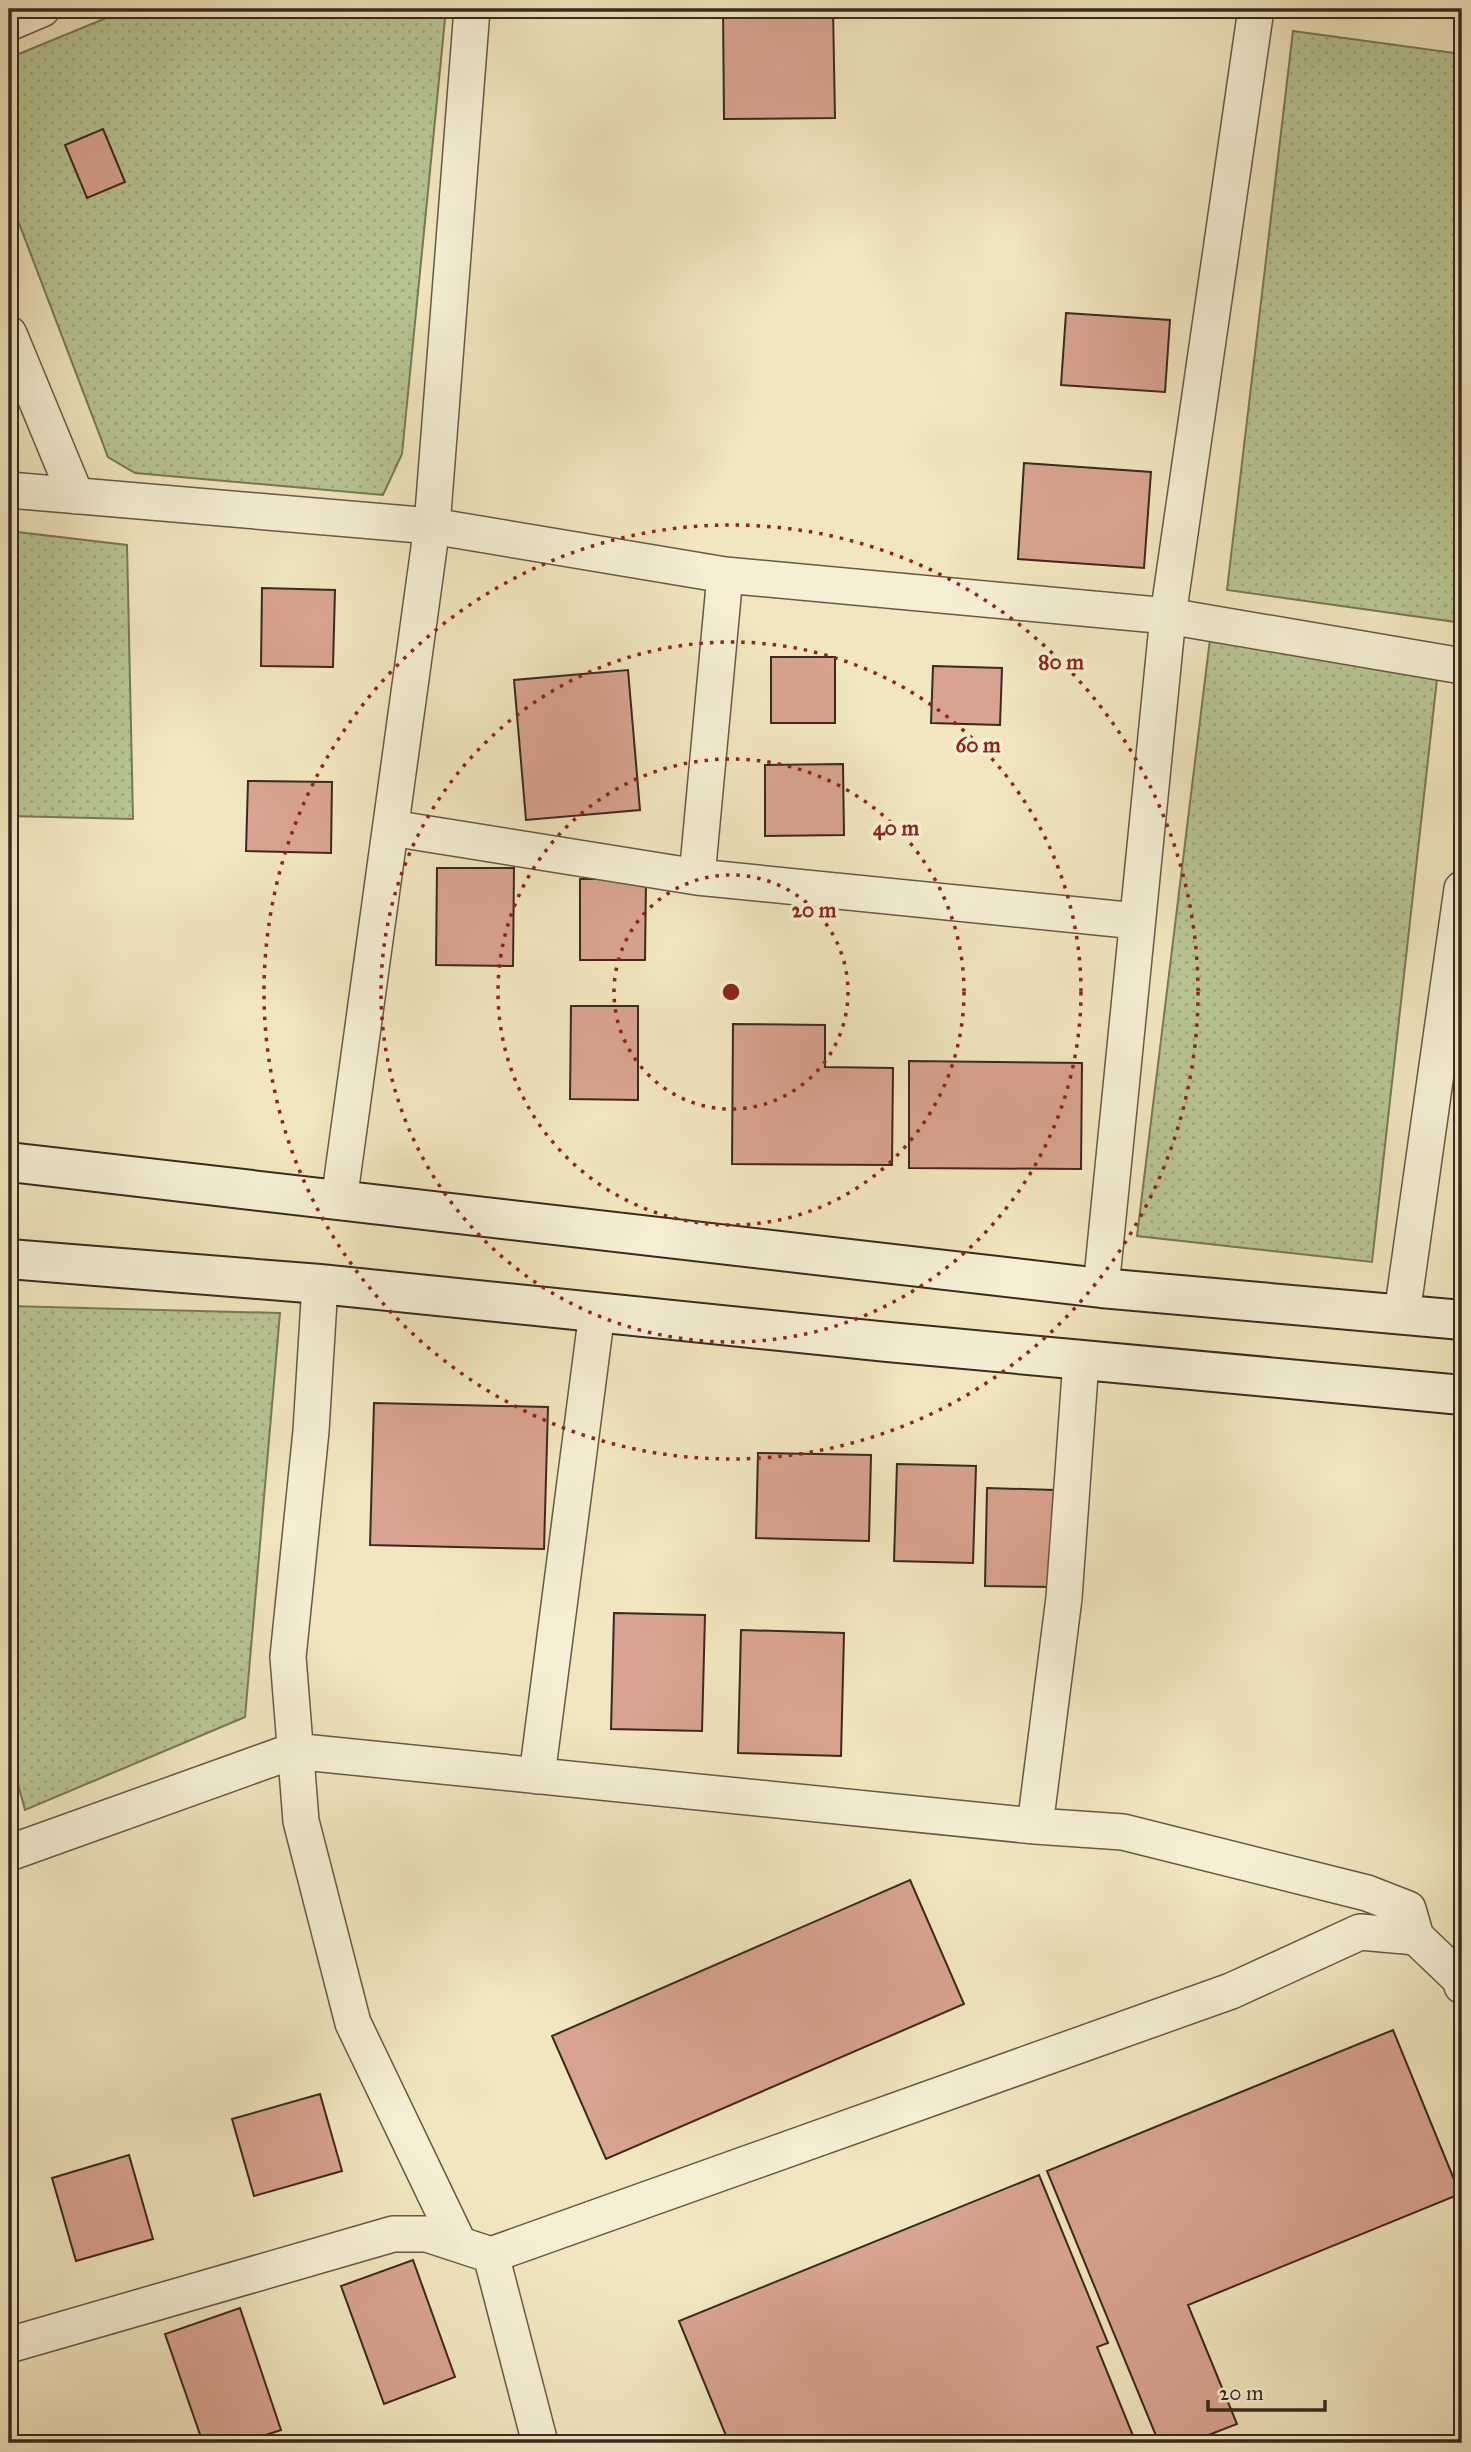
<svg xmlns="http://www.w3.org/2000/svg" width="1471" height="2452" viewBox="0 0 1471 2452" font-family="'IM FELL Great Primer',serif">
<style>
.park{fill:url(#park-dots);stroke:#797858;stroke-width:2}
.building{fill:#d8a390;stroke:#3a2a1e;stroke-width:2}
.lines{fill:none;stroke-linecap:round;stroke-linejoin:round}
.minor-casing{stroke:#685946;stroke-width:38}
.secondary-casing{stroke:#3a2a1e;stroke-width:42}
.minor{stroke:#f6efd5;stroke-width:35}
.secondary{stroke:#f6efd5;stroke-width:38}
.ring{fill:none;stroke:#8f2418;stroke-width:3.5;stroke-dasharray:3.5 7}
.centre{fill:#8f2418;stroke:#f6efd5;stroke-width:3.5}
.ring-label{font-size:21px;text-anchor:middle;font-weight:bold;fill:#8f2418;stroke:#f6efd5;stroke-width:7;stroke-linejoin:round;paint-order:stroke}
</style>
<defs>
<pattern id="park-dots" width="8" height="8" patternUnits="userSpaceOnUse" patternTransform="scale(1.75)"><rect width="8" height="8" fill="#b8c593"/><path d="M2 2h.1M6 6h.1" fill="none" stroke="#9fa97e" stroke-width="1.8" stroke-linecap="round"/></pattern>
</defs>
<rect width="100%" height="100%" fill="#f1e6bf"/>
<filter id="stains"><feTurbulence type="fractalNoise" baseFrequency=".00286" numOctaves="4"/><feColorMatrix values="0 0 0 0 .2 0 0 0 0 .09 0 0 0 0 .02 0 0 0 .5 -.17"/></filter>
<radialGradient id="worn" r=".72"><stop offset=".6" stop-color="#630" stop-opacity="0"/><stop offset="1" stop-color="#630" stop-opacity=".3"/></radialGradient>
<!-- park -->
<path class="park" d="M128,9H446L402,454L383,495L135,473L108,457L9,197V58Z
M1293,31L1462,54V566L1456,622L1227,590Z
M9,531L127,545L133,819L9,816Z
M1210,639L1437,679L1372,1262L1137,1236Z
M9,1306L280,1313L245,1717L25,1810L9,1752Z"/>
<!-- building -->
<path class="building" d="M723,9H833L835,118L724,119Z
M103,129L125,182L87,198L65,145Z
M1066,313L1170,320L1165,392L1061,385Z
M9,343L15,344L9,430Z
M1024,463L1151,472L1144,568L1018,559Z
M262,588L335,590L333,667L261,666Z
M771,657H835V723H771Z
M933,666L1002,668L1000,725L931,723Z
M628,670L640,810L526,820L514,680Z
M843,764L844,835L765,836V765Z
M248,781L332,782L331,853L246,851Z
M437,868H514L513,966L436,965Z
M580,879H646L645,960H580Z
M571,1006H638V1100L570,1099Z
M733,1024L825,1025V1067L893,1068L892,1165L732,1164Z
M909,1061L1082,1063L1081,1169L909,1168Z
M374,1403L548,1407L544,1549L370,1545Z
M758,1453L871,1455L869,1541L756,1538Z
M897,1464L976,1466L973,1563L894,1561Z
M987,1488L1054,1490L1052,1587L985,1586Z
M614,1613L705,1615L702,1731L611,1729Z
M741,1630L844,1633L841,1756L738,1753Z
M910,1880L964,2004L606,2159L552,2036Z
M1393,2030L1460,2194L1188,2305L1237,2424L1188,2443H1159L1047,2171Z
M320,2094L342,2171L254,2196L232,2119Z
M129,2155L153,2239L76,2261L52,2178Z
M1039,2175L1108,2343L1097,2347L1136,2443H729L679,2321Z
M413,2260L455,2377L384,2404L341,2286Z
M240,2308L281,2430L241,2443H203L165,2334Z"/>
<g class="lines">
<defs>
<path id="minor" d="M9,23L42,9
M9,334L76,496
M9,490L432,526L725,575L1168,616L1462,666
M391,828L697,877L1137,921
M697,877L725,575
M339,1201L432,526L472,9
M320,1284L311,1431L288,1657L301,1821L353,2023L458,2242
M1101,1288L1168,616L1256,9
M1402,1314L1462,889
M537,1776L597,1312
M1035,1826L1064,1598L1081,1360
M9,1853L293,1751L1035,1826L1123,1832L1367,1893L1408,1909L1416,1937
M491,2255L540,2443
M9,2345L393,2234H427L491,2255L1231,1991L1360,1932L1416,1937L1460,1979L1462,1986"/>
<path id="secondary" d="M9,1162L1101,1288L1462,1320
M9,1259L320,1284L888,1342L1462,1395"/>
</defs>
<!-- minor casing -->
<use href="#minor" class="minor-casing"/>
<!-- secondary casing -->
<use href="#secondary" class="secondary-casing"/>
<!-- minor -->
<use href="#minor" class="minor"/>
<!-- secondary -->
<use href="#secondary" class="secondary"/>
</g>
<!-- distance rings -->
<g class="ring">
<circle cx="731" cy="992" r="117"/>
<circle cx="731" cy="992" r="233"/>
<circle cx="731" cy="992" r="350"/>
<circle cx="731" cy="992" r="467"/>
</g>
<circle cx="731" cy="992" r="10" class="centre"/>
<g class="ring-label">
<text x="1061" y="669">80 m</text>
<text x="978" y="752">60 m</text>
<text x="896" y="835">40 m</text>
<text x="814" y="917">20 m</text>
</g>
<!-- margin -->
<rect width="1471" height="2452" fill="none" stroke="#f1e6bf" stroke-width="35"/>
<rect x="10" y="10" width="1450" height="2431" fill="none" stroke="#3a2a1e" stroke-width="3.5"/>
<rect x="18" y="18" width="1436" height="2417" fill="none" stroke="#3a2a1e" stroke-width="2"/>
<!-- scale -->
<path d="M1208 2400v10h117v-10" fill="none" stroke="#3a2a1e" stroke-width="3.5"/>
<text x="1219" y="2400" font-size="21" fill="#3a2a1e" stroke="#f6efd5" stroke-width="5" paint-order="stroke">20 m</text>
<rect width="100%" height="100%" filter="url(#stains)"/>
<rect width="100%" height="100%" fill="url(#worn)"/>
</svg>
